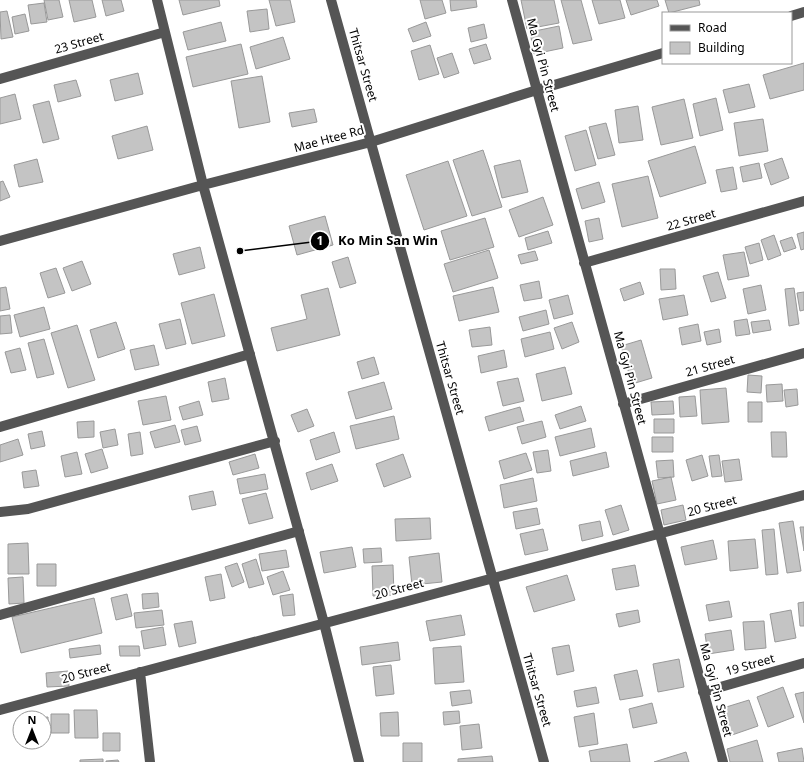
<svg xmlns="http://www.w3.org/2000/svg" width="804" height="762" viewBox="0 0 804 762" font-family="'Noto Sans',sans-serif">
<style>
.building{fill:#c4c4c4;stroke:#999}
.lines{fill:none;stroke-linecap:round;stroke-linejoin:round}
.minor{stroke:#555;stroke-width:10}
.labels{text-anchor:middle;stroke-width:4;stroke-linejoin:round;paint-order:stroke}
.street-label{font-size:12px;fill:#000;stroke:#fff}
.leader{fill:none;stroke:#000;stroke-width:1.5}
.callout-dot{fill:#000;stroke:#fff;stroke-width:1.5}
.mark-label{font-size:12px;text-anchor:middle;font-weight:bold;fill:#fff}
.callout-label{font-size:13px;text-anchor:middle;font-weight:bold;fill:#000;stroke:#fff;stroke-width:4;stroke-linejoin:round;paint-order:stroke}
</style>
<rect width="100%" height="100%" fill="#fff"/>
<!-- building -->
<path class="building" d="M44,0H59L63,17L48,20Z
M69,0H92L96,17L74,22Z
M102,0H121L124,11L106,16Z
M179,0H219L220,6L183,15Z
M269,0H290L295,22L276,26Z
M420,0H442L446,13L425,19Z
M450,0H476L477,7L451,11Z
M521,0H554L559,23L527,29Z
M561,0H581L592,40L573,44Z
M592,0H620L625,18L599,24Z
M626,0H657L659,6L631,15Z
M665,0H699L700,5L669,13Z
M44,3L47,22L31,24L28,5Z
M267,9L269,29L250,32L247,11Z
M7,11L13,37L1,39L0,12Z
M25,14L29,31L15,34L12,17Z
M221,22L226,41L188,50L183,32Z
M426,22L431,36L413,42L408,29Z
M484,24L487,38L471,42L468,28Z
M559,26L563,48L534,54L530,32Z
M283,37L290,59L256,69L250,47Z
M241,44L248,74L193,87L186,57Z
M486,44L491,59L474,64L469,49Z
M430,45L439,74L419,80L411,51Z
M452,53L459,73L444,78L437,58Z
M804,63V90L770,99L763,75Z
M138,73L143,94L115,101L110,80Z
M262,76L270,122L239,128L231,81Z
M76,80L81,96L58,102L54,85Z
M749,84L755,107L729,113L723,90Z
M15,94L21,119L0,124V98Z
M716,98L723,130L700,136L693,104Z
M684,99L693,138L661,145L652,107Z
M49,101L59,139L43,143L33,105Z
M638,106L643,140L619,143L615,110Z
M314,109L317,122L292,127L289,113Z
M763,119L768,151L739,156L734,123Z
M606,123L615,155L598,159L589,127Z
M147,126L153,150L118,159L112,136Z
M586,130L596,165L575,171L565,136Z
M695,146L706,183L660,197L648,161Z
M483,150L502,207L472,216L453,160Z
M782,158L789,178L771,185L764,164Z
M37,159L43,182L19,187L14,165Z
M520,160L528,192L502,198L494,166Z
M448,161L467,216L424,230L406,175Z
M759,163L762,178L743,182L740,167Z
M733,167L737,189L721,192L716,170Z
M648,176L658,218L622,227L612,184Z
M3,181L10,197L0,201V182Z
M599,182L605,202L582,209L576,189Z
M543,197L553,225L519,237L509,210Z
M325,216L333,245L297,255L289,226Z
M485,218L494,247L450,260L441,231Z
M599,218L603,239L589,242L585,221Z
M548,231L552,243L528,250L525,238Z
M804,232V249L801,250L797,234Z
M774,235L781,255L768,260L761,240Z
M792,237L796,248L784,252L780,241Z
M759,243L763,260L750,264L745,247Z
M200,247L205,268L179,275L173,254Z
M489,250L498,278L453,292L444,264Z
M535,251L538,260L521,264L518,255Z
M744,252L749,276L728,280L723,255Z
M348,257L356,283L340,288L332,262Z
M82,261L91,284L72,291L63,268Z
M56,268L65,293L48,298L40,273Z
M660,269H675L676,289L661,290Z
M718,272L726,298L711,302L703,276Z
M539,281L542,298L524,301L520,285Z
M640,282L644,294L624,301L620,289Z
M761,285L766,310L748,314L743,289Z
M6,287L10,309L0,311V288Z
M493,287L499,312L459,321L453,296Z
M328,288L340,335L277,351L271,328L307,319L301,295Z
M794,288L799,324L789,326L785,289Z
M804,292V310L800,311L797,293Z
M214,294L225,336L192,344L181,303Z
M568,295L573,314L554,319L549,300Z
M684,295L688,315L663,320L659,299Z
M44,307L50,329L20,337L14,315Z
M546,310L549,324L523,331L519,317Z
M10,315L12,333L0,334V316Z
M180,319L186,344L166,349L159,324Z
M747,319L750,334L736,336L734,321Z
M769,320L771,330L753,333L751,322Z
M116,322L125,349L98,358L90,330Z
M572,322L579,342L562,349L554,328Z
M698,324L701,341L682,345L679,328Z
M77,325L95,380L68,388L51,333Z
M490,327L492,345L472,347L469,330Z
M719,329L721,342L707,345L704,332Z
M550,332L554,349L525,357L521,339Z
M44,339L54,374L37,378L28,343Z
M641,340L652,378L632,384L621,346Z
M154,345L159,365L135,370L130,350Z
M20,348L26,370L11,373L5,352Z
M504,350L507,367L481,373L478,356Z
M374,357L379,374L362,379L357,362Z
M565,367L572,394L542,401L536,374Z
M748,375L762,376L761,393L747,392Z
M225,378L229,399L212,402L208,382Z
M518,378L524,401L503,406L497,382Z
M384,382L392,409L356,419L348,392Z
M782,384L783,401L767,402L766,385Z
M726,388L729,422L702,424L700,390Z
M797,389L798,405L786,407L784,390Z
M166,396L171,420L143,425L138,401Z
M695,396L697,416L680,417L679,397Z
M199,401L203,415L183,420L179,407Z
M673,401L674,414L652,415L651,402Z
M748,402H762V422H748Z
M581,406L586,421L560,429L555,415Z
M520,407L524,421L489,431L485,417Z
M307,409L314,426L298,432L291,415Z
M394,416L399,439L356,449L350,426Z
M654,419H674V433H654Z
M94,421V437L78,438L77,422Z
M542,421L546,437L522,444L517,427Z
M175,425L180,442L155,448L150,432Z
M197,426L201,441L185,445L181,430Z
M591,428L595,447L560,456L555,437Z
M115,429L118,445L103,448L100,432Z
M42,431L45,446L31,449L28,434Z
M140,432L143,454L131,456L128,434Z
M334,432L340,452L316,460L310,440Z
M771,432H786L787,457H772Z
M652,437H673V452H652Z
M18,439L23,455L0,462V445Z
M102,449L108,468L91,473L85,454Z
M548,450L551,471L537,473L533,452Z
M77,452L82,474L65,477L61,456Z
M606,452L609,467L573,476L570,461Z
M526,453L532,470L504,479L499,461Z
M255,454L259,468L233,475L229,462Z
M403,454L411,477L384,487L376,464Z
M702,455L708,476L692,481L686,460Z
M719,455L722,476L712,477L709,456Z
M739,459L742,480L725,482L722,461Z
M673,460L674,477L658,478L656,461Z
M332,464L338,481L311,490L306,473Z
M36,470L39,486L24,488L22,472Z
M265,474L268,489L240,494L237,479Z
M671,477L676,500L657,504L652,481Z
M533,478L537,501L504,508L500,485Z
M213,491L216,505L192,510L189,496Z
M266,493L273,518L249,524L242,499Z
M621,505L629,530L613,535L605,510Z
M683,505L686,520L664,525L661,510Z
M537,508L540,524L516,529L513,512Z
M430,518L431,539L396,541L395,519Z
M600,521L603,536L582,541L579,525Z
M793,521L801,571L787,573L779,523Z
M800,527H804V551Z
M543,529L548,550L525,555L520,534Z
M774,529L778,574L766,575L762,530Z
M755,539L758,568L730,571L728,541Z
M713,540L717,559L685,565L681,547Z
M28,543L29,574H8V544Z
M352,547L356,567L324,573L320,552Z
M381,548L382,562L364,563L363,549Z
M286,550L289,567L262,571L259,554Z
M439,553L442,582L412,585L409,557Z
M256,559L264,584L249,588L242,564Z
M237,563L244,582L232,587L225,567Z
M37,564H56V586H37Z
M393,565L394,595L373,596L372,566Z
M635,565L639,586L616,590L612,569Z
M283,571L290,590L273,595L267,577Z
M221,574L225,598L210,601L205,577Z
M567,575L575,600L534,612L526,587Z
M23,577L24,603L9,604L8,578Z
M158,593L159,607L143,609L142,594Z
M127,594L132,616L116,620L111,598Z
M293,594L295,615L283,616L280,596Z
M94,598L102,633L21,653L12,617Z
M729,601L732,617L709,621L706,605Z
M804,602V626H800L798,603Z
M162,610L164,625L136,628L134,613Z
M638,610L640,622L619,627L616,614Z
M791,610L796,638L775,642L770,614Z
M461,615L465,635L430,641L426,621Z
M192,621L196,643L179,647L174,624Z
M764,621L766,648L745,650L743,622Z
M163,627L166,645L144,649L141,631Z
M731,630L734,650L708,654L705,634Z
M398,642L400,660L362,665L360,647Z
M100,645L101,654L70,658L69,649Z
M569,645L574,671L557,675L552,648Z
M119,646H139L140,656H120Z
M461,646L464,682L435,684L433,648Z
M679,659L684,687L658,692L653,664Z
M391,665L394,694L376,696L373,667Z
M637,670L643,696L620,700L614,675Z
M68,671L69,686L47,687L46,673Z
M596,687L599,703L577,707L574,691Z
M783,687L794,717L768,727L757,697Z
M470,690L472,703L452,706L450,692Z
M804,692V723L795,694Z
M749,700L758,726L732,735L723,708Z
M652,703L657,723L633,728L629,709Z
M74,710H97L98,738H75Z
M459,711L460,723L444,725L443,712Z
M398,712L399,736H381L380,713Z
M594,713L598,744L579,747L574,717Z
M51,714H69V733H51Z
M48,717V735H44V718H29Z
M479,724L482,748L462,750L460,726Z
M103,733H120V751H103Z
M757,740L763,762H730L727,749Z
M403,743H422V762H403Z
M627,744L630,762H591L589,751Z
M802,748L804,762H779L777,753Z
M686,752L689,762H654Z
M492,756L493,762H458V759Z
M103,759V762H80V760Z
M118,760L119,762H106V761Z"/>
<g class="lines">
<!-- minor -->
<path class="minor" d="M157,0L203,185L324,623L359,762
M331,0L544,762
M512,0L723,762
M791,16L804,12
M0,79L165,32
M0,241L203,185L371,142L537,90L663,53
M584,263L804,201
M623,404L804,353
M0,427L250,354
M0,512L28,509L275,441
M0,615L299,531
M140,672L150,762
M703,692L804,663
M0,710L804,495"/>
</g>
<g class="labels">
<!-- street labels -->
<g class="street-label">
<text transform="translate(79 43) rotate(-16)" y="4">23 Street</text>
<text transform="translate(363 65) rotate(74)" y="4">Thitsar Street</text>
<text transform="translate(543 65) rotate(75)" y="4">Ma Gyi Pin Street</text>
<text transform="translate(329 139) rotate(-15)" y="4">Mae Htee Rd</text>
<text transform="translate(691 220) rotate(-16)" y="4">22 Street</text>
<text transform="translate(710 366) rotate(-16)" y="4">21 Street</text>
<text transform="translate(450 378) rotate(74)" y="4">Thitsar Street</text>
<text transform="translate(630 378) rotate(75)" y="4">Ma Gyi Pin Street</text>
<text transform="translate(712 506) rotate(-15)" y="4">20 Street</text>
<text transform="translate(399 589) rotate(-15)" y="4">20 Street</text>
<text transform="translate(750 665) rotate(-16)" y="4">19 Street</text>
<text transform="translate(86 673) rotate(-15)" y="4">20 Street</text>
<text transform="translate(537 690) rotate(74)" y="4">Thitsar Street</text>
<text transform="translate(716 690) rotate(75)" y="4">Ma Gyi Pin Street</text>
</g>
</g>
<!-- callouts -->
<path class="leader" d="M240 251L320 241"/>
<g class="callout-dot">
<circle cx="240" cy="251" r="4"/>
<circle cx="320" cy="241" r="10"/>
</g>
<g class="mark-label">
<text x="320" y="245">1</text>
</g>
<g class="callout-label">
<text x="388" y="245">Ko Min San Win</text>
</g>
<!-- legend -->
<rect x="662" y="12" width="130" height="52" fill="#ffffff" stroke="#999999"/>
<rect x="670" y="25" width="20" height="6" fill="#555555" stroke="#999999"/>
<text x="698" y="32" font-size="12" fill="#000000">Road</text>
<rect x="670" y="42" width="20" height="12" fill="#c4c4c4" stroke="#999999"/>
<text x="698" y="52" font-size="12" fill="#000000">Building</text>
<!-- north arrow -->
<g transform="translate(32 730)"><circle r="19" fill="#ffffff" stroke="#999999"/>
<path d="M0-3L7 15L0 10L-7 15Z" fill="#000000"/>
<text y="-6" font-size="11" font-weight="bold" text-anchor="middle" fill="#000000">N</text>
</g>
</svg>
